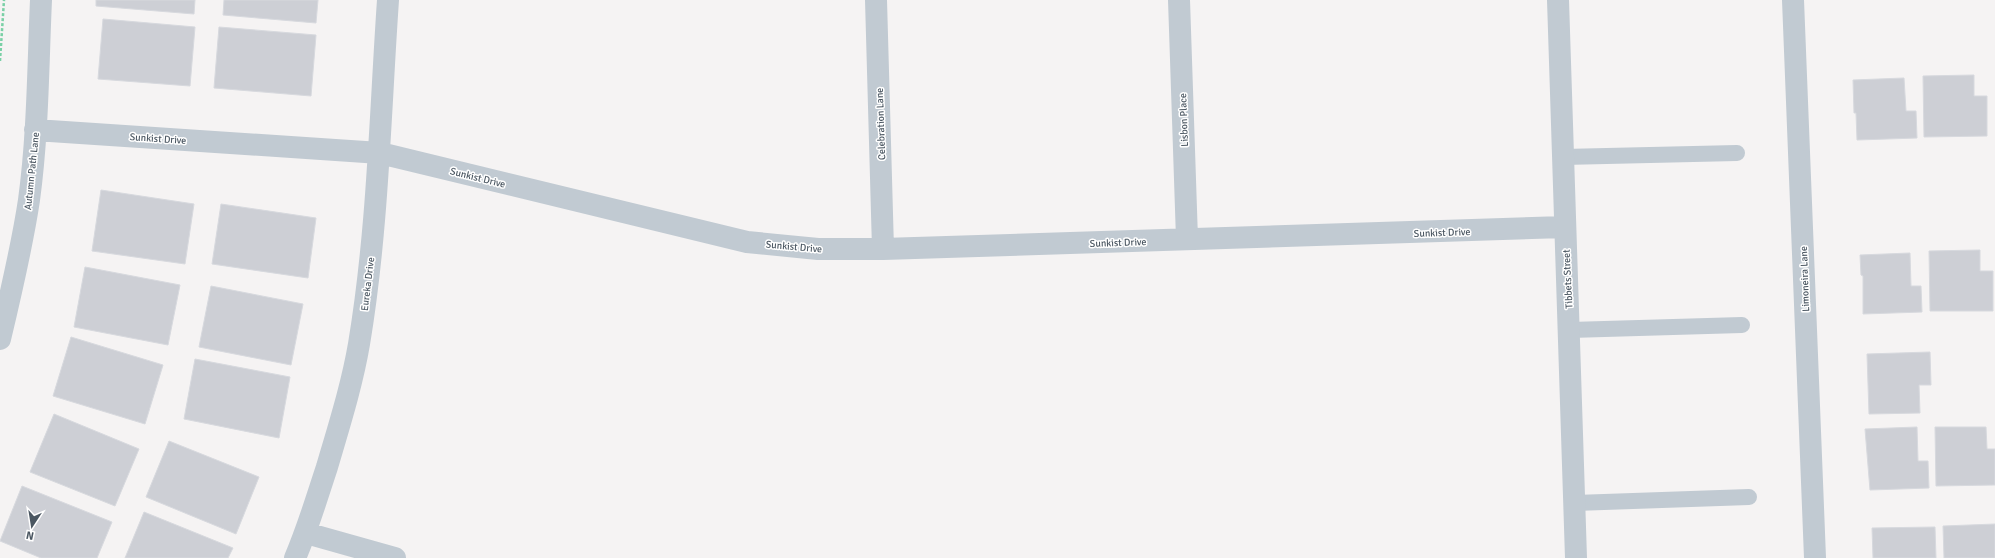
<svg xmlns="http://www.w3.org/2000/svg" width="1995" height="558" viewBox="0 0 1995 558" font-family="Signika,sans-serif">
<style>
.building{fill:#cdcfd5;stroke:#d7d9de}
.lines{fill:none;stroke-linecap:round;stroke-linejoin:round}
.path{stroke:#7ad0a6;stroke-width:2.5;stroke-dasharray:3 2;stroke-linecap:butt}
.service{stroke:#c1cad2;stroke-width:16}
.minor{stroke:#c1cad2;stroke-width:22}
.labels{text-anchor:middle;stroke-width:3;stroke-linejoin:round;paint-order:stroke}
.street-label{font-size:10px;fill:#4a5661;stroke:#fff}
</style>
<rect width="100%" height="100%" fill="#f5f3f3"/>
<!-- building -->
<path class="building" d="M96,0H195L194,14L96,6Z
M224,0H318L316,23L223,15Z
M103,19L195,27L190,86L98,79Z
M219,27L316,35L311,96L214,88Z
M1974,75V96H1987V136L1924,137L1923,76Z
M1904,78L1906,111H1916L1917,138L1857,140L1856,113H1854L1853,80Z
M101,190L194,204L185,264L92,251Z
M221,204L316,218L308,278L212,264Z
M1980,250V271H1993V311H1930L1929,251Z
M1910,253L1911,286H1921L1922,312L1863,314V276L1861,275L1860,255Z
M85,267L180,285L168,345L74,327Z
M211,286L303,304L291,365L199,347Z
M71,337L163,365L145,424L53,396Z
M1930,352L1931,385H1919L1920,413L1869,414L1867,354Z
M195,359L290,377L279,438L184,419Z
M54,414L139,449L115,506L30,472Z
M1917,427L1918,461H1928L1929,488L1870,490L1865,429Z
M1935,427H1986L1987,449H1995V485L1936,486Z
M169,441L259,477L236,534L146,497Z
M22,486L112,522L97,558H41L0,541Z
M144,512L233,548L228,558H125Z
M1995,524V558H1944L1943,526Z
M1935,527L1936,558H1873L1872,528Z"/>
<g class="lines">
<!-- path -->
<path class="path" d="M0,61L4,0"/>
<!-- service -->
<path class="service" d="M1563,157L1737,153
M1570,330L1742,325
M1575,503L1749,497"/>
<!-- minor -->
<path class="minor" d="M876,0L883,249
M1179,0L1187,239
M1558,0L1576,558
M1793,0L1815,558
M35,130L380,153L747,242L818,249H883L1564,227
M0,339C11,293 22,247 29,200C38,134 38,66 41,0
M306,533L395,558
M295,558C308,528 317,497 327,467C339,426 352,385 359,344C378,230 380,115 388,0"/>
</g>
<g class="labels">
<!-- street labels -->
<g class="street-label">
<text transform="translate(1183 120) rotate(-92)" y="4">Lisbon Place</text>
<text transform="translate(880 124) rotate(-92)" y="4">Celebration Lane</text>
<text transform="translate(158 138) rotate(4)" y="4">Sunkist Drive</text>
<text transform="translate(31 171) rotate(-84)" y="4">Autumn Path Lane</text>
<text transform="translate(478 177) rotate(14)" y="4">Sunkist Drive</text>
<text transform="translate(1442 232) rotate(-2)" y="4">Sunkist Drive</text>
<text transform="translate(1118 242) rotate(-2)" y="4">Sunkist Drive</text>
<text transform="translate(794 246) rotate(5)" y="4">Sunkist Drive</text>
<text transform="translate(1567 279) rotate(-93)" y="4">Tibbets Street</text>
<text transform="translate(1804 279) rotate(-92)" y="4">Limoneira Lane</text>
<text transform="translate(367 284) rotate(-83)" y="4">Eureka Drive</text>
</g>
</g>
<!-- north arrow -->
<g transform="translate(32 526) rotate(192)" stroke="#ffffff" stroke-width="3" paint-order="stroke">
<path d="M0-3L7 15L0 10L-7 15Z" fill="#4a5661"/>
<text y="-6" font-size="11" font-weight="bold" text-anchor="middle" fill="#4a5661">N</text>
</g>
</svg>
